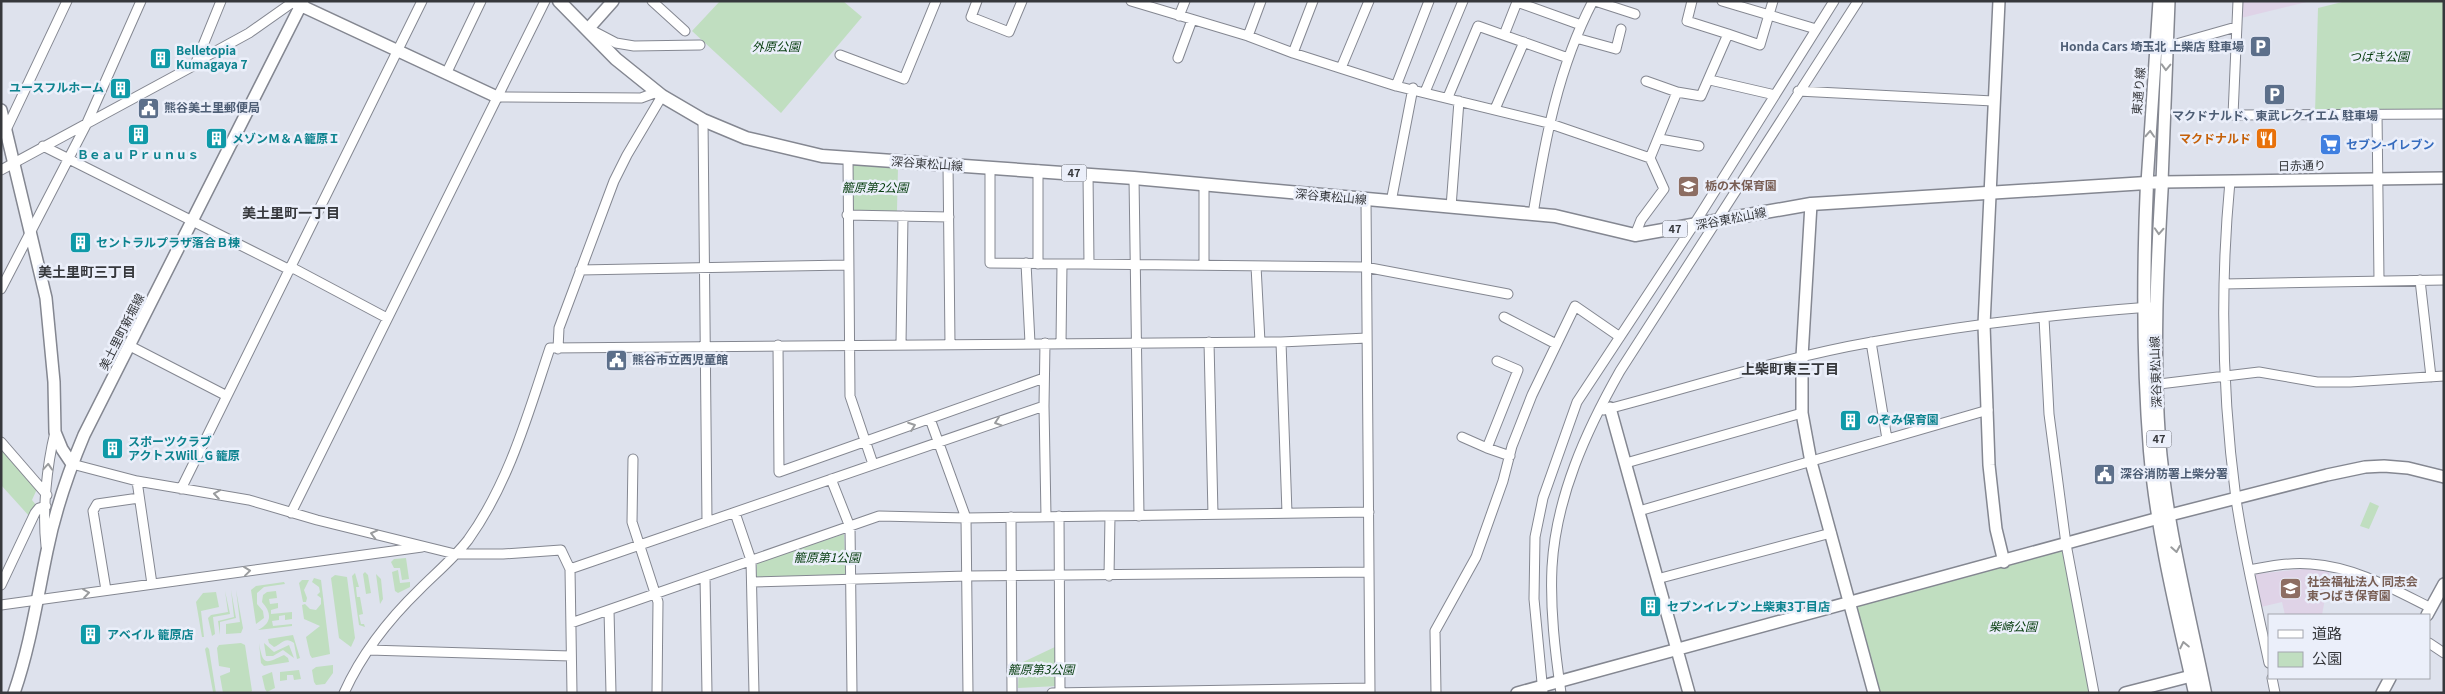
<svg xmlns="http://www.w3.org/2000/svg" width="2445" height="694" viewBox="0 0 2445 694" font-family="Georgia,'Noto Sans JP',serif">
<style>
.education{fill:#dfd3e7}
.green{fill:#c0dec0}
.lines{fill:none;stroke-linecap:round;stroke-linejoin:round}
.street-casing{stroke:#848791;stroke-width:11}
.secondary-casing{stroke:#848791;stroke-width:14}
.primary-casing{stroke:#848791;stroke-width:15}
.street{stroke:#fff;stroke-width:9}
.secondary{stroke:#fff;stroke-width:11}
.primary{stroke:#fff;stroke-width:12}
.oneway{stroke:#9a9c9e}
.labels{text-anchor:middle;stroke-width:5;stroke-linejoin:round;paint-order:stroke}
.shield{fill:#ebeffa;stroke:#6c6f75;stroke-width:1}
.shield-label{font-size:11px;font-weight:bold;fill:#36383c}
.park-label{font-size:12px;font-style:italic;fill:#043b0d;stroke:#ebeffa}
.service-label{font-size:12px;font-weight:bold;fill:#4e5e75;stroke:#ebeffa;text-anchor:start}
.culture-label{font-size:12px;font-weight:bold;fill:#0d838f;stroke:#ebeffa;text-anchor:start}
.street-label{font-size:12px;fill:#36383c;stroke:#ebeffa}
.food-label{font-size:12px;font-weight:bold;fill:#c56008;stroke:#ebeffa;text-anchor:end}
.shop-label{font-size:12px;font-weight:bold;fill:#366cbe;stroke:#ebeffa;text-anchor:start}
.education-label{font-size:12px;font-weight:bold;fill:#785e54;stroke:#ebeffa;text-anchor:start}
.neighbourhood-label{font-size:14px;font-weight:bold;fill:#36383c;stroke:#ebeffa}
</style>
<rect width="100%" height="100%" fill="#dee2ed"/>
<!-- education -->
<path class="education" d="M2242,1H2311L2241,18Z
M2312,568L2330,570L2322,615H2285L2282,602L2261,607L2254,577L2256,574Z"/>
<!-- green -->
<path class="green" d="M720,1H843L862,17L781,113L692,31Z
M2346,1H2444V112L2315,113L2318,8Z
M853,163L898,167L897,211H851Z
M1,447L37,489L32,500L36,505L30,517L1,485Z
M2370,502L2379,506L2369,529L2360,526Z
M844,534L846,575L756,578L757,563Z
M2066,544L2094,693H1874L1850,604Z
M406,558L409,579L402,580L400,568H394L391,562L394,559Z
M398,570L400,583L410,582V587L398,593L395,591L392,572Z
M365,572L368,575L371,593L366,594L363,574Z
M355,573L359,587H356L357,597H360L363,614L359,615L361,624H364L365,627L359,625L352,576Z
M376,574L381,579L383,599L380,604Z
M335,575L347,577L355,638L351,647L339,638L331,578Z
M314,578L321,580L330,654L312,658L310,655L306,637L320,626L304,619L302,605L305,604L310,609L316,610L321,604V598L317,595L320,592L319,587L312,582Z
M302,580H309L304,590L307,598L306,602H303L299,583Z
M284,582L285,584L264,587L257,593V604L263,611L264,618L256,624L251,590L256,586Z
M231,590L236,618L220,622V635L218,621L234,617Z
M236,590L243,628L241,633L226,634V624L240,622Z
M225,591L230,614L213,617L215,634L212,636L208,618L211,615L228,612Z
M276,591L277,598L269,599L270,604L278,603V608L271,610V614L292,612V619L285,620V615L279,616V620L272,621L273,626L292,624V626L258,630C272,623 272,613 262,602L263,595L267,592Z
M216,592L219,607L201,611L204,637H202L196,602L203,593Z
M293,635L300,658L297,659L294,643C285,636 282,644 274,647L269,643L268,639Z
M241,643L245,645L252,691L250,693H223L220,676L230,672V668L219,666L217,648L219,645Z
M259,643C263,667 266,663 284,655L288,658L289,662L264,666L261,663Z
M264,643L274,652L289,645L294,658L283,650L273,656H266Z
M1057,646L1058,686L1018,688L1019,664Z
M207,647L209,649L216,693L213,692L205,649Z
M333,665V673L325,684L316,685L314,682L312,670L316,667Z
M299,670L301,679L294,680L293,675H287V680L280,681V672Z
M272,672L275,688L267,692L265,689L262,676Z"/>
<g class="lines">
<defs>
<path id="street" d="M652,1L685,31
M977,1L971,17L1009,32L1022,1
M1131,1L1248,36L1293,53L1396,86L1548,123L1650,158
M1595,1L1635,14
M1722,1L1816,29
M2238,1L2233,115L2444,114
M1179,16L1185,1
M593,31L616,43L634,46L700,45
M1728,34L1760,45L1773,1
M1504,35L1517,2L1581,25
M1248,36L1261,1
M1576,38L1616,49L1621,29
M2162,48L2236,27
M1293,53L1313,1
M840,55L904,79L936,1
M1178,58L1192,20
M196,62L249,33L293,2
M1341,68L1369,1
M446,74L481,1
M1710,80L1775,95
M1646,81L1677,92L1701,96L1728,34L1687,21L1692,1
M1396,86L1429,1
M1798,91L1993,101
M1425,92L1463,1
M497,97L641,98L657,92
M1448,97L1478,26L1568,58
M1495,109L1524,42
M2377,114L2379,280
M703,120L707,522
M3,128L6,130L67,1
M1660,139L1699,146
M43,146L290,270
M848,159L850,396L873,464
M948,165L950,344
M990,168V263L1365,267L1508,294
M1,170L195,65L221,1
M1038,170V264
M1088,174L1089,264
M1134,178L1139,516
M2230,181C2220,287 2222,394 2236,499C2244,554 2257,608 2269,663
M1366,200L1370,693
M1391,202L1413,88
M1451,207L1459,101
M1533,214C1545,140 1558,68 1593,1
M847,215L949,217
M1635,235L1641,220L1664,189L1650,158L1677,92
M1026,263L1030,343
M1204,265V184
M1256,266L1260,342
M291,267L387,318
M580,270L848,265
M2420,280L2431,377
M2224,284L2444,280
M1,289L86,125L141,1
M1504,317L1556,344
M2044,318L2049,414L2066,544L2094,693
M1209,342L1213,514
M1281,342L1287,513
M1871,342L1887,439
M1045,343L1044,406L1046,516
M1061,343L1062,264
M901,344L903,216
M778,345L779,472L1044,378
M130,346L227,396
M558,349L559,328L614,181L627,155L662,96
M2151,385L2259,372L2317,382H2350L2444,376
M1604,410C1693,387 1781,358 1872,342C1963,325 2057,314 2150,307
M930,419L966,518L968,693
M1462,437L1487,448L1518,370L1497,361
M1,442L47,495
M1487,448L1510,456
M633,459L632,522L658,602L657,693
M1626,463L1802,413
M72,464L137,481L249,500L317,520L455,554H503L561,550L570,569L572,693
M831,479L850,527L852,693
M137,481L152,584
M181,489L422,1
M1639,511L1988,410
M291,513L545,1
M735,513L751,560L754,693
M1059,516L1060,693
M1011,517L1012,693
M46,546C42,511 47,465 55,432
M570,569L1044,406
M2249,570C2270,566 2291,562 2311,564C2355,567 2393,589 2431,608
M1109,576L1110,516
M705,577L707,693
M1657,579L1831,533
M752,582L967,576L1368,572
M1,585L35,513L39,508L46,506
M106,590L93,511L97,504L139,498
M1,605L422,547
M609,610L611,693
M571,623L879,516L966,518L1369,512
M2429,643L2444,653
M369,650L571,656
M2272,678L2275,693
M344,693C362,653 389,619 420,589C436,573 454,558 468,540C509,483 528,414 550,348L1281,342L1367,338
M1052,693L1370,688
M1436,693L1435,631L1476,557L1503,481L1512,446L1532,395L1575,306L1620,337
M1543,693L1534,599L1535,537L1543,498L1577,402L1693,226L1834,1
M1561,693C1555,651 1550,609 1552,567C1556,497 1586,431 1620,371L1858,1"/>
<path id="secondary" d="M291,1L497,97
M1999,1L1984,325L1989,465L1996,529L2004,562
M2169,1L2162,182L2444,178
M588,29L613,1
M1,110L46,298L54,382L55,432L62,449L72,464
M2147,183L2159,1
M1811,204L1802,357V413L1811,462L1874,693
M1610,408L1689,693
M2427,615L2444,584
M14,693C30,647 37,599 47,551C55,511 68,473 84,435L303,1
M1517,693L2170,515L2327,475L2365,467L2384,466L2408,468L2444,477
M2125,693L2199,674
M2382,693L2390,678"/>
<path id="primary" d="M559,1L616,59L662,96L703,120L746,138L822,156L1134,178L1555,216L1635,235L1811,204L2162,182C2157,268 2153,353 2159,439C2166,525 2188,609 2205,693
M2147,183C2143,272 2143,362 2150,451C2157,532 2177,613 2195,693"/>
</defs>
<!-- street casing -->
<use href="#street" class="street-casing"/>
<!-- secondary casing -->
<use href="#secondary" class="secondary-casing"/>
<!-- primary casing -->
<use href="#primary" class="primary-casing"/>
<!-- street -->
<use href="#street" class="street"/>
<!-- secondary -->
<use href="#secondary" class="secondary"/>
<!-- primary -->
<use href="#primary" class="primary"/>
</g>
<!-- one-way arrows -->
<defs><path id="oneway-chevron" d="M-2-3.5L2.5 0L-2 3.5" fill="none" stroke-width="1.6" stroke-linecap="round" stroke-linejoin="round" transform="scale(1.25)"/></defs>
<g class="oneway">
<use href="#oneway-chevron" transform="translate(2166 67) rotate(92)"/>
<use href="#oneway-chevron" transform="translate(2150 134) rotate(-87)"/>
<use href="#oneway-chevron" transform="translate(2159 231) rotate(93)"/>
<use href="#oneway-chevron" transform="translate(998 422) rotate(161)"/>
<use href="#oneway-chevron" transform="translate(912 426) rotate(-20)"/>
<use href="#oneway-chevron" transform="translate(48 467) rotate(-86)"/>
<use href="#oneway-chevron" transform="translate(217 494) rotate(-171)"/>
<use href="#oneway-chevron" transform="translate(374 534) rotate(-166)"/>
<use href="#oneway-chevron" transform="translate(2176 549) rotate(80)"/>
<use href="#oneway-chevron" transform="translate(247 571) rotate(-7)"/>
<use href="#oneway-chevron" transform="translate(86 593) rotate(-8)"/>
<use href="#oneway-chevron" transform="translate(2184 645) rotate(-102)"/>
</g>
<!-- icons -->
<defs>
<symbol id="parking-square" viewBox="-11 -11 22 22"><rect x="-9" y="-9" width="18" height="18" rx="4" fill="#5c6f8a" stroke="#ebeffa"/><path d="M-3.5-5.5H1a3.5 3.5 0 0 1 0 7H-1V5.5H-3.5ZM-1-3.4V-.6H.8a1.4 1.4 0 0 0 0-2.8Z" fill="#fff"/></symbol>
<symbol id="building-square" viewBox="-11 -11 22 22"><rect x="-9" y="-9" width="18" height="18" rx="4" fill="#0f9aa8" stroke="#ebeffa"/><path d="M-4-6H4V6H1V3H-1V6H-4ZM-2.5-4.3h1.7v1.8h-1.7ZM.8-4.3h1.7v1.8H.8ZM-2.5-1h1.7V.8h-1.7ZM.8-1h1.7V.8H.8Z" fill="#fff"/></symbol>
<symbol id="civic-square" viewBox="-11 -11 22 22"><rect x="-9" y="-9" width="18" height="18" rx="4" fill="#5c6f8a" stroke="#ebeffa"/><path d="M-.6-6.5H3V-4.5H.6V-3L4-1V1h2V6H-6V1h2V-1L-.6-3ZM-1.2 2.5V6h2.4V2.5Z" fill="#fff"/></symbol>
<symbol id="restaurant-square" viewBox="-11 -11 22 22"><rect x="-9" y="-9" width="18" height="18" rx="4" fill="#e8710a" stroke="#ebeffa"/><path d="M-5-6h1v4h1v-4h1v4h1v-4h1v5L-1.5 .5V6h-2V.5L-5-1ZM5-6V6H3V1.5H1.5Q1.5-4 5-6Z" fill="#fff"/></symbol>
<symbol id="supermarket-square" viewBox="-11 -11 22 22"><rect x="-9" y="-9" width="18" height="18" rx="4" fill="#3f7fe0" stroke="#ebeffa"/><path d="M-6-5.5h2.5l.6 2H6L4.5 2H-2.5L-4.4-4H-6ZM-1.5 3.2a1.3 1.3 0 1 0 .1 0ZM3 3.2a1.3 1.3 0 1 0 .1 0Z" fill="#fff"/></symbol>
<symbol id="school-square" viewBox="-11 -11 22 22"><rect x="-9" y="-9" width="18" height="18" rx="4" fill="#8d6e63" stroke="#ebeffa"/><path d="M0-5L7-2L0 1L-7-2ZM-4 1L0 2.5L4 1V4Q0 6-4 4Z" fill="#fff"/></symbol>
</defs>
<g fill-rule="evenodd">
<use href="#parking-square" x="2248" y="34" width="25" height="25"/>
<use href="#building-square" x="148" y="46" width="25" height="25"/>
<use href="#building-square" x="108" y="76" width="25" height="25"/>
<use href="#parking-square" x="2262" y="82" width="25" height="25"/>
<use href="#civic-square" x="136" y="96" width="25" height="25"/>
<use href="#building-square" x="126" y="122" width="25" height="25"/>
<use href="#building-square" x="204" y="126" width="25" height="25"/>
<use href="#restaurant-square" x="2254" y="126" width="25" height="25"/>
<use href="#supermarket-square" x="2318" y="132" width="25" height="25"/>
<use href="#school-square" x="1676" y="174" width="25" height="25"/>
<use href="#building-square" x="68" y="230" width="25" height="25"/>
<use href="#civic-square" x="604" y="348" width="25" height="25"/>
<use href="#building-square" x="1838" y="408" width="25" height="25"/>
<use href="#building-square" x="100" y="436" width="25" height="25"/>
<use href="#civic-square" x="2092" y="462" width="25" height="25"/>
<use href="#school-square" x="2278" y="576" width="25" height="25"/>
<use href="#building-square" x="1638" y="594" width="25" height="25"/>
<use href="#building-square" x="78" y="622" width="25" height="25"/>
</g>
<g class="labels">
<!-- shield labels -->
<g class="shield">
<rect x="1061.5" y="164.5" width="25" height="17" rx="4"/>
<rect x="1662.5" y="220.5" width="25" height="17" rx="4"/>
<rect x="2146.5" y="430.5" width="25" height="17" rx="4"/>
</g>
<g class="shield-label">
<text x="1074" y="177">47</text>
<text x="1675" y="233">47</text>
<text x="2159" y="443">47</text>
</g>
<!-- park labels -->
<g class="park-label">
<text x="776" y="51">外原公園</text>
<text x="2379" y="61">つばき公園</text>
<text x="875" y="192">籠原第2公園</text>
<text x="827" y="562">籠原第1公園</text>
<text x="2013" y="631">柴崎公園</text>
<text x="1041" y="674">籠原第3公園</text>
</g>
<!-- service labels -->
<g class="service-label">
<text x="2244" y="51" text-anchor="end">Honda Cars 埼玉北 上柴店 駐車場</text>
<text x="164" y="112">熊谷美土里郵便局</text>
<text x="2275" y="120" text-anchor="middle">マクドナルド、東武レクイエム 駐車場</text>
<text x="632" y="364">熊谷市立西児童館</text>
<text x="2120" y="478">深谷消防署上柴分署</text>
</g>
<!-- culture labels -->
<g class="culture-label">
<text x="176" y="55">Belletopia<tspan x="176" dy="14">Kumagaya 7</tspan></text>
<text x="104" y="92" text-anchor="end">ユースフルホーム</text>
<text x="232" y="143">メゾンＭ＆Ａ籠原Ｉ</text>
<text x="138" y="159" text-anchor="middle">Ｂｅａｕ Ｐｒｕｎｕｓ</text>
<text x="96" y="247">セントラルプラザ落合Ｂ棟</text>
<text x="1867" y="424">のぞみ保育園</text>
<text x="128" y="446">スポーツクラブ<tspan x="128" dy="14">アクトスWill_G 籠原</tspan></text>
<text x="1667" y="611">セブンイレブン上柴東3丁目店</text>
<text x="107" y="639">アベイル 籠原店</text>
</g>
<!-- street labels -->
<g class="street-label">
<text transform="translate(2139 91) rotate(-85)" y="4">東通り線</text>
<text transform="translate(927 164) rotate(4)" y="4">深谷東松山線</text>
<text transform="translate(2302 166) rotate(-1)" y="4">日赤通り</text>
<text transform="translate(1331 197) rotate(5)" y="4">深谷東松山線</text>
<text transform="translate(1731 219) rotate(-11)" y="4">深谷東松山線</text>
<text transform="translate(122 332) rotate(-63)" y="4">美土里町新堀線</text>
<text transform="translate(2156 372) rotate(-92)" y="4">深谷東松山線</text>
</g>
<!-- food labels -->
<g class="food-label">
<text x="2251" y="143">マクドナルド</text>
</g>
<!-- shop labels -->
<g class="shop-label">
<text x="2346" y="149">セブン-イレブン</text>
</g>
<!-- education labels -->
<g class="education-label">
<text x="1705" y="190">栃の木保育園</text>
<text x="2307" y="586">社会福祉法人 同志会<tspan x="2307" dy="14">東つばき保育園</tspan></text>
</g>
<!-- neighbourhood labels -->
<g class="neighbourhood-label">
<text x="291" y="218">美土里町一丁目</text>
<text x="87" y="277">美土里町三丁目</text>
<text x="1790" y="374">上柴町東三丁目</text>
</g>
</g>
<!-- border -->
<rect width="2445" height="694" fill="none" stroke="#36383c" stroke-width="5"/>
<!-- legend -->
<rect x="2268" y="614" width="162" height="65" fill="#ebeffa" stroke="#a3a6ae"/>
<rect x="2278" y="630" width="25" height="8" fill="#ffffff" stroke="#a3a6ae"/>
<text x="2312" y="639" font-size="15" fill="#36383c">道路</text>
<rect x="2278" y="652" width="25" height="15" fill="#c0dec0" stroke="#a3a6ae"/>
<text x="2312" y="664" font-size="15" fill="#36383c">公園</text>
</svg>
